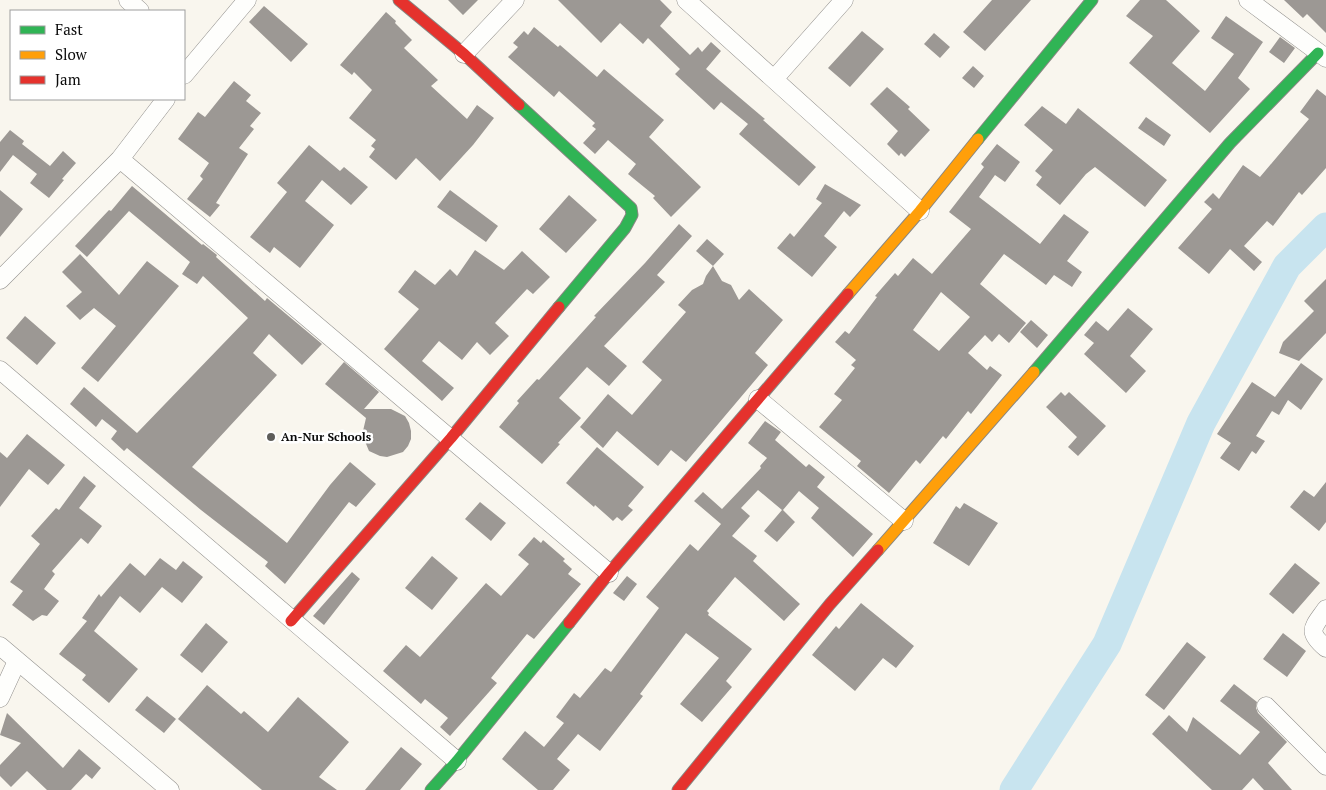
<svg xmlns="http://www.w3.org/2000/svg" width="1326" height="790" viewBox="0 0 1326 790" font-family="'PT Serif',serif">
<style>
.lines{fill:none;stroke-linecap:round;stroke-linejoin:round}
.river{stroke:#c8e4ef;stroke-width:29}
.building{fill:#9c9894;fill-rule:evenodd}
.street-casing{stroke:#92908d;stroke-width:19}
.fast-casing{stroke:#888783;stroke-width:13}
.slow-casing{stroke:#888783;stroke-width:13}
.jam-casing{stroke:#888783;stroke-width:13}
.street{stroke:#fefefc;stroke-width:18}
.fast{stroke:#30b455;stroke-width:11}
.slow{stroke:#ff9f0a;stroke-width:11}
.jam{stroke:#e5322d;stroke-width:11}
.poi-dot{fill:#5e5d5a;stroke:#fff;stroke-width:2}
.labels{text-anchor:middle;stroke-width:5;stroke-linejoin:round;paint-order:stroke}
.poi-label{font-size:12px;font-weight:bold;fill:#0a0a0a;stroke:#fff;text-anchor:start}
</style>
<rect width="100%" height="100%" fill="#f9f6ee"/>
<g class="lines">
<!-- river -->
<path class="river" d="M1014,790L1107,644L1201,423L1287,266L1326,227"/>
</g>
<!-- building -->
<path class="building" d="M448,0H478L463,15Z
M558,0H660L672,12L660,26L690,55L698,47L702,52L711,42L721,51L706,69L765,119L763,120L816,167L799,186L739,134L748,124L721,102L714,110L675,74L680,69L648,38L643,44L620,23L601,43Z
M992,0H1031L985,51L963,32Z
M1140,0H1166L1200,31L1172,63L1205,91L1234,54L1211,38L1226,16L1263,42L1238,78L1250,89L1210,133L1129,63L1153,36L1126,16Z
M1284,0H1326V33L1307,14L1303,18Z
M264,6L308,44L291,62L249,22Z
M386,12L396,21L395,23L412,40L404,48L438,80L431,86L467,119L477,105L494,118L473,145L440,181L416,158L396,180L369,157L375,149L371,146L376,140L349,118L372,90L354,72L352,75L340,65Z
M534,27L558,47L560,45L597,77L604,69L664,120L649,137L701,187L671,217L653,198L655,196L628,174L636,164L608,140L595,154L583,143L596,129L592,126L595,123L559,91L554,97L508,57L518,47L513,43L524,31L528,35Z
M862,31L884,49L850,87L828,68Z
M934,33L950,47L940,58L924,44Z
M1280,37L1295,48L1284,63L1269,52Z
M973,66L984,76L974,88L962,78Z
M234,81L251,95L246,101L261,113L250,126L254,129L239,148L248,154L216,203L220,205L210,217L187,199L203,179L200,176L209,163L178,139L198,112L205,117Z
M887,87L910,107L908,109L930,130L905,157L901,153L899,156L887,144L898,131L870,104Z
M1317,89L1326,96V168L1302,195L1299,192L1273,226L1267,221L1244,246L1262,262L1254,271L1230,249L1209,274L1178,248L1212,209L1204,202L1213,193L1219,199L1243,165L1260,177L1309,119L1300,112Z
M1042,106L1066,124L1078,108L1167,180L1145,207L1095,167L1086,174L1060,205L1036,185L1042,177L1035,171L1053,150L1024,125Z
M1146,117L1171,135L1164,146L1138,128Z
M10,130L24,141L22,144L50,166L63,151L76,163L62,179L64,180L49,198L30,183L37,174L13,155L0,172V142Z
M997,144L1020,162L1005,182L995,175L979,197L1040,244L1064,214L1089,232L1067,261L1082,272L1072,287L1054,275L1046,285L1004,254L980,284L1026,323L1009,343L999,334L992,342L985,335L968,353L987,370L990,366L1002,375L971,414L968,411L946,439L943,436L920,464L916,460L889,493L857,466L861,461L819,427L842,400L834,394L855,368L851,365L856,360L835,342L845,331L849,334L877,297L875,296L895,273L898,276L913,258L932,274L971,229L949,212L984,167L981,164ZM941,292L970,317L939,351L913,330Z
M309,145L340,171L344,167L368,187L351,205L322,180L305,201L334,225L300,268L274,247L270,253L250,237L287,192L277,183Z
M825,184L861,205L850,217L844,211L824,236L837,247L812,277L777,248L790,233L794,237L822,203L816,199Z
M132,186L202,245L203,244L217,255L216,257L265,301L267,298L322,344L302,365L269,334L253,353L277,375L192,467L287,543L330,485L350,462L376,484L356,507L349,502L285,584L265,566L268,562L201,510L127,448L124,451L111,439L117,431L102,419L96,427L70,404L84,387L137,433L248,318L203,276L197,284L182,274L190,262L129,211L87,257L75,246L109,210L111,211Z
M0,190L23,209L0,237Z
M450,190L498,226L486,242L437,207Z
M569,195L597,220L566,253L539,229Z
M679,224L692,236L657,275L665,282L604,346L627,366L609,386L587,367L559,398L581,418L558,443L560,444L542,464L499,427L519,403L517,401L537,379L539,380L596,317L594,316L645,263Z
M707,239L724,254L713,266L696,251Z
M475,250L504,270L522,251L550,277L533,294L527,289L495,323L509,336L490,355L477,342L462,360L439,341L422,361L454,388L442,401L384,349L419,309L398,292L415,270L435,285L450,269L457,276Z
M80,254L119,295L147,261L179,286L98,382L81,368L116,326L94,308L80,320L66,306L82,292L62,272Z
M713,266L722,281L731,285L739,300L749,289L783,320L755,353L768,365L686,462L671,450L658,466L617,431L603,448L580,427L608,394L632,415L662,380L642,362L686,312L678,305L692,290L703,284L706,276Z
M1326,279V333L1299,361L1279,353L1283,342L1314,311L1304,301Z
M1128,308L1153,329L1130,356L1146,371L1126,393L1084,354L1094,343L1084,335L1096,321L1108,331Z
M25,316L56,343L37,365L6,338Z
M1031,320L1048,335L1037,348L1020,332Z
M344,362L379,392L364,409H391L405,416L409,423L411,431V439L408,446L403,452L387,457L380,456L369,451L364,439L363,431L366,418L325,384Z
M1301,363L1323,379L1301,410L1288,400L1279,415L1272,411L1256,436L1265,441L1256,454L1252,451L1239,471L1220,458L1231,443L1217,434L1252,382L1275,397Z
M1061,392L1065,396L1069,392L1106,426L1078,456L1068,447L1077,437L1046,407Z
M765,421L781,432L775,440L806,467L809,464L825,477L817,487L873,534L853,557L811,518L819,508L799,491L783,510L795,522L777,542L764,531L782,510L758,490L741,508L750,516L732,536L757,556L753,561L800,604L784,621L735,577L707,611L709,613L708,615L752,649L726,681L732,687L702,722L680,704L719,658L686,633L640,694L643,696L600,751L578,734L557,759L570,770L553,790H538L502,759L525,731L544,747L564,723L556,717L574,693L580,698L605,668L611,672L659,608L646,597L690,544L698,551L721,524L694,501L703,492L722,509L761,468L760,466L767,458L748,443Z
M27,434L65,465L48,485L29,469L0,507V452L7,458Z
M597,447L644,487L628,506L633,510L622,521L617,517L613,521L595,505L594,507L566,483Z
M84,476L96,486L79,508L102,526L88,544L81,538L52,571L55,574L44,589L59,601L47,616L42,615L33,621L12,605L23,591L10,582L40,544L31,536L56,508L59,510Z
M1326,482V522L1319,531L1290,507L1304,490L1314,497Z
M480,502L506,523L491,541L465,519Z
M964,503L998,523L969,566L933,543L956,506L960,509Z
M534,537L541,543L543,540L565,559L563,561L572,569L568,574L581,584L534,639L527,634L491,678L497,683L450,736L440,727L448,718L425,699L421,704L383,671L406,645L420,657L486,583L501,596L529,564L518,555Z
M432,556L458,578L432,610L405,588Z
M160,558L176,570L183,561L203,577L182,603L162,587L140,613L120,596L94,631L138,669L109,703L82,680L86,675L59,654L87,621L82,618L99,594L101,597L130,563L145,576Z
M1295,563L1320,583L1293,614L1269,594Z
M352,572L360,579L324,625L313,616Z
M627,576L637,584L624,601L613,593Z
M861,603L914,646L896,668L883,658L855,691L812,655L836,626L839,629Z
M206,623L228,642L202,673L180,655Z
M1283,633L1306,651L1287,677L1263,659Z
M1187,642L1206,657L1164,710L1145,695Z
M1234,684L1257,702L1256,708L1258,713L1287,742L1268,763L1292,790H1264L1253,778L1242,790H1212L1152,734L1169,715L1187,732L1193,717L1240,755L1260,732L1220,701Z
M207,685L241,714L244,711L268,732L298,697L349,742L319,777L337,790H262L178,719Z
M147,696L176,719L164,733L135,710Z
M7,713L63,768L79,749L101,768L92,779L86,774L71,790H47L27,771L11,787L0,776V765L21,743L0,735Z
M401,747L422,764L400,790H365Z"/>
<g class="lines">
<defs>
<path id="street" d="M128,0L140,11
M686,0L920,211
M1248,0L1326,58
M464,54L515,0
M184,75L247,0
M774,79L844,0
M120,159L609,573
M0,280L120,159L166,99
M0,370L457,761
M758,399L904,521
M1326,609C1313,628 1306,631 1326,648
M0,646L170,790
M0,698L17,661
M1266,706L1326,766"/>
<path id="fast" d="M519,105L631,208L632,215L625,228L559,307
M978,139L1092,0
M1034,372L1230,143L1318,53
M431,790L457,761L569,623"/>
<path id="slow" d="M848,294L920,211L978,139
M878,550L1034,372"/>
<path id="jam" d="M399,0L464,54L519,105
M291,621L451,438L559,307
M569,623L609,573L848,294
M678,790L830,604L878,550"/>
</defs>
<!-- street casing -->
<use href="#street" class="street-casing"/>
<!-- fast casing -->
<use href="#fast" class="fast-casing"/>
<!-- slow casing -->
<use href="#slow" class="slow-casing"/>
<!-- jam casing -->
<use href="#jam" class="jam-casing"/>
<!-- street -->
<use href="#street" class="street"/>
<!-- fast -->
<use href="#fast" class="fast"/>
<!-- slow -->
<use href="#slow" class="slow"/>
<!-- jam -->
<use href="#jam" class="jam"/>
</g>
<!-- markers -->
<circle class="poi-dot" cx="271" cy="437" r="5"/>
<g class="labels">
<!-- poi labels -->
<g class="poi-label">
<text x="281" y="441">An-Nur Schools</text>
</g>
</g>
<!-- legend -->
<rect x="10" y="10" width="175" height="90" fill="#ffffff" stroke="#9d9d9d"/>
<rect x="20" y="26" width="25" height="8" fill="#30b455" stroke="#9d9d9d"/>
<text x="55" y="35" font-size="15" fill="#0a0a0a">Fast</text>
<rect x="20" y="51" width="25" height="8" fill="#ff9f0a" stroke="#9d9d9d"/>
<text x="55" y="60" font-size="15" fill="#0a0a0a">Slow</text>
<rect x="20" y="76" width="25" height="8" fill="#e5322d" stroke="#9d9d9d"/>
<text x="55" y="85" font-size="15" fill="#0a0a0a">Jam</text>
</svg>
